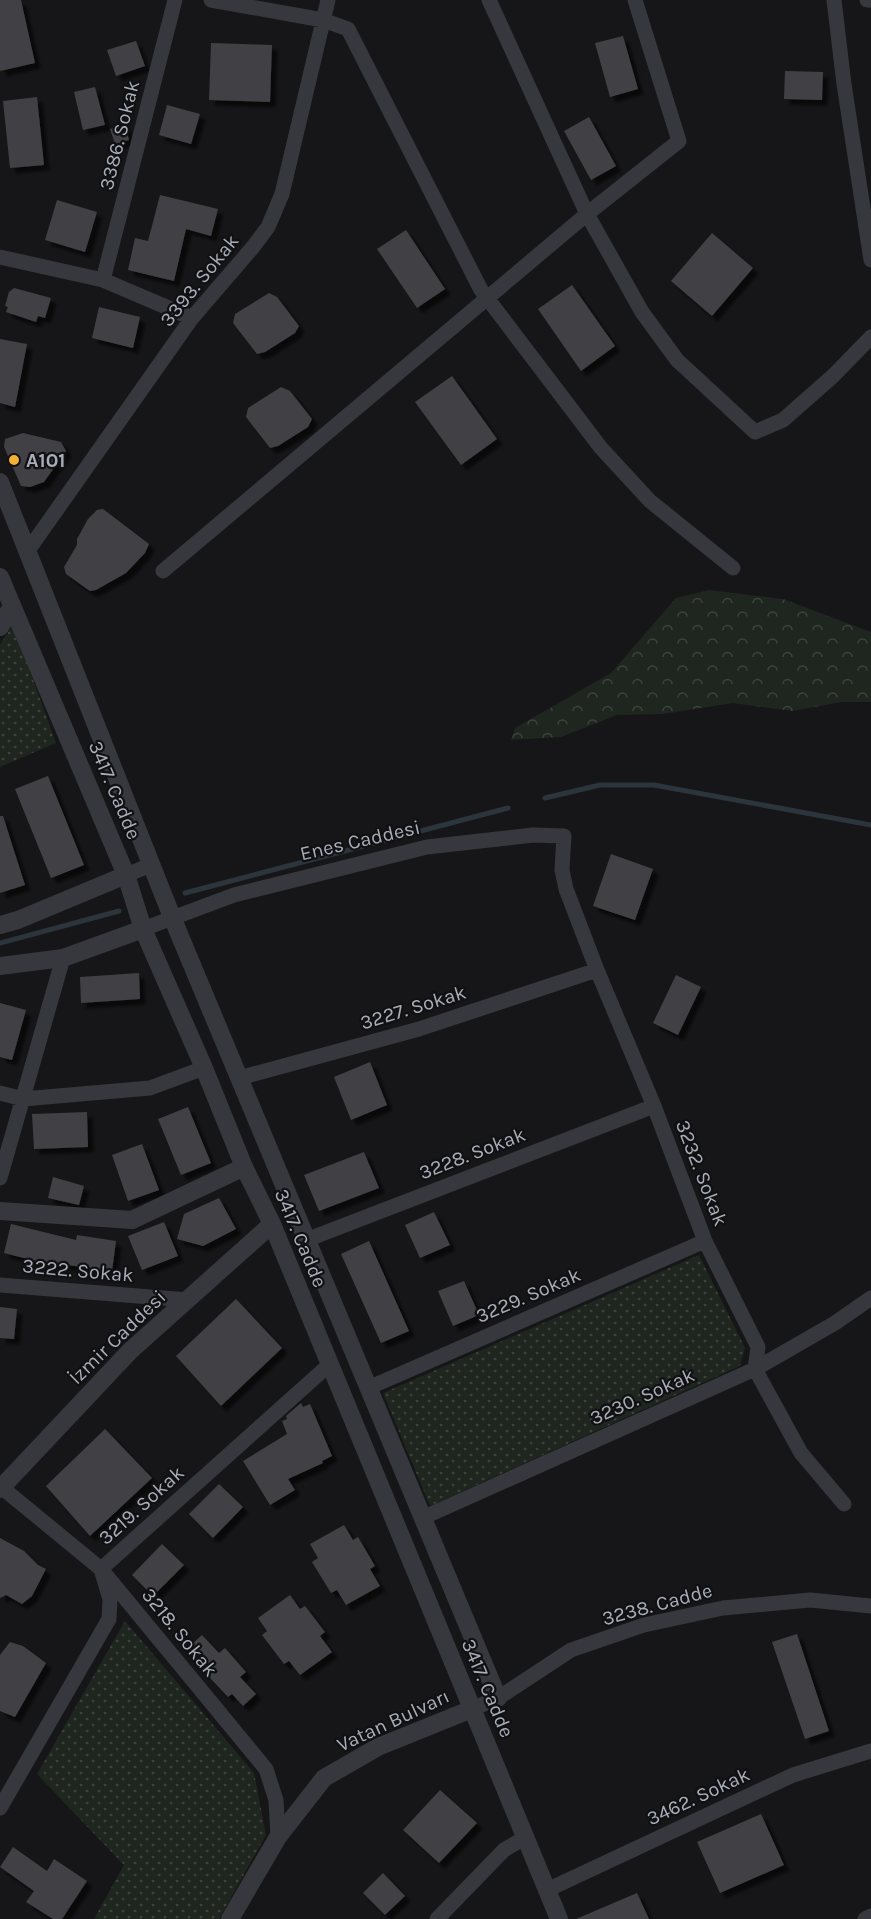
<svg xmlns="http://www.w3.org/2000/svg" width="871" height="1919" viewBox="0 0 871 1919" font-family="Karla,sans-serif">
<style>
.grass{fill:url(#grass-dots)}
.forest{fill:url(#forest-crowns)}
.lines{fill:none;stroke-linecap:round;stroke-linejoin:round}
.stream{stroke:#2c353c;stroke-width:5}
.building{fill:#404145;filter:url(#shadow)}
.minor{stroke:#37383d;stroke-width:15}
.tertiary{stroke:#37383d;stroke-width:18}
.poi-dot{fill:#f2b134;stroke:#111113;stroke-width:2}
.labels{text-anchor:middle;stroke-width:4.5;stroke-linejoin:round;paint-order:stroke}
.street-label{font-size:20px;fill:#a8adb8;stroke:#111113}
.poi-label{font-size:20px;font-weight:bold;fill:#a8adb8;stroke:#111113;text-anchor:start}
</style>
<defs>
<pattern id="grass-dots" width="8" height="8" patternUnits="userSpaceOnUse" patternTransform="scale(1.5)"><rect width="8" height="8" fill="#1e261f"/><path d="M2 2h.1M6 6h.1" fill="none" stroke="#3c433d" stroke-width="1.8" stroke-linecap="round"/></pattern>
<pattern id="forest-crowns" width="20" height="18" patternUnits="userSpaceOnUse" patternTransform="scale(1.5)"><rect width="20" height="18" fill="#1e261f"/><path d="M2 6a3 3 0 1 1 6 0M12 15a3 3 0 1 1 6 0" fill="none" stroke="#3c433d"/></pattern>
<filter id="shadow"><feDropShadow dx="5.5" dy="5.5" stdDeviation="1.5" flood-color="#0009"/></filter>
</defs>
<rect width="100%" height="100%" fill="#161618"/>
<!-- grass -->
<path class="grass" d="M13,624L56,743L0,767V645Z
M699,1255L745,1348L740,1366L430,1506L383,1393Z
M125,1621L254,1773L266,1835L219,1919H94L124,1865L37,1774Z"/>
<!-- forest -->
<path class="forest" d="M709,590L783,599L871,632V702H842L792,711L733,703L663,714L617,715L561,737L511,740L515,728L611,673L676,598Z"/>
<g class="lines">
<!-- stream -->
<path class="stream" d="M545,798L600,785H654L871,825
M185,893L508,808
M0,943L119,911"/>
</g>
<!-- building -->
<path class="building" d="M0,0H21L35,63L0,71Z
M623,36L638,89L610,97L595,43Z
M136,41L145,66L116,76L107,50Z
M211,43L272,45L270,102L209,100Z
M785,71L823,72L822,100L784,99Z
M95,87L105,125L83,130L74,92Z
M37,97L44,165L10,168L3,101Z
M167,105L200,114L191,144L159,135Z
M589,117L616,166L591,180L564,131Z
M125,125L129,140L115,144L110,129Z
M160,195L218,209L211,236L186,229L174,281L128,270L135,238L148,241Z
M57,200L97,212L85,252L45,240Z
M406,230L445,289L417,308L377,249Z
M712,233L753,268L712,316L671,281Z
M572,285L615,346L581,371L538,309Z
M14,288L51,298L45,318L38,316L36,322L6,312L8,307L5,306L9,292Z
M269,293L277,297L299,326L295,333L265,352L257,354L233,323L235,314Z
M99,307L140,317L133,348L92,338Z
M0,339L27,344L15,407L0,403Z
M452,376L497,439L461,465L415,402Z
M281,387L290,391L312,419L308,427L278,446L270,448L246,417L248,408Z
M23,433L61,442L66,451L44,482L30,487L21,486L4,447L5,439Z
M103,509L149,544L145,553L126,573L96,590L90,591L66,574L64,567L77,545V539L88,519L97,510Z
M48,776L84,865L51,878L15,789Z
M0,816H3L25,885L0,893Z
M611,854L653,869L635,920L593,906Z
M139,973L140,999L81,1003L80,977Z
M676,975L701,987L678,1035L653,1023Z
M0,1003L26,1010L12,1060L0,1057Z
M370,1062L387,1105L351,1120L334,1077Z
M188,1107L211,1163L181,1175L158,1119Z
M87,1112L88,1147L34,1149L32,1114Z
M142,1144L159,1190L128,1201L112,1155Z
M364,1152L379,1188L319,1211L304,1175Z
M53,1177L84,1186L79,1205L48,1198Z
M219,1198L236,1229L203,1246L177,1239L184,1214Z
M434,1212L450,1245L420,1258L405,1225Z
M164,1222L178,1256L142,1270L128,1236Z
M11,1224L76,1240L77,1235L116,1241L112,1271L60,1264L59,1267L4,1253Z
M369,1241L409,1331L381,1343L341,1254Z
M464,1281L479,1315L453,1326L438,1291Z
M236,1299L282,1348L221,1406L176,1356Z
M0,1307L17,1309L14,1339L0,1338Z
M301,1403L303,1407L310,1404L332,1456L322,1461L323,1463L288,1479L295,1490L270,1505L243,1461L287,1434L282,1421L287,1419L286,1416Z
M105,1429L152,1478L90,1536L46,1486Z
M219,1484L243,1507L213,1538L189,1514Z
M344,1525L353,1540L358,1537L375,1566L370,1569L380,1586L346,1605L337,1590L331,1593L312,1562L318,1558L310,1544Z
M0,1538L24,1551L38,1565L46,1569L32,1596L22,1604L6,1595L0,1598Z
M162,1544L184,1565L153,1596L132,1575Z
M290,1595L300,1609L305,1606L325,1632L320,1636L332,1652L300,1675L289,1661L284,1664L262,1635L267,1631L258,1618Z
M797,1634L829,1731L805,1739L772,1642Z
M202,1635L219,1653L225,1648L246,1672L240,1677L256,1694L243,1706L232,1694L228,1697L195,1662L200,1657L190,1646Z
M10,1642L23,1646L46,1663L15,1717L0,1711V1655Z
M440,1790L477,1823L439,1863L403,1830Z
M761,1814L784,1865L720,1893L697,1842Z
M13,1847L47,1871L54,1859L87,1881L62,1919H53L26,1902L34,1891L0,1867Z
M383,1873L405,1896L385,1915L363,1893Z
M637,1893L649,1919H576Z"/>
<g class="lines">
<!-- minor -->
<path class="minor" d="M211,0L323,20L348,29L481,290L601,448L650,501L733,568
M489,0L587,214L642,312L677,360L755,432L783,420L833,376L871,337
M834,0L844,84L871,260
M867,0H871
M0,257L103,280L192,318
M103,280L175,0
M27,552L192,318L253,247L268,227L282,194L328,0
M163,571L587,214L679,141L635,0
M126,875L151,865
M143,929L234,895L427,847L533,835L564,836L562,870L566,889L597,970L654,1106L705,1241L758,1347L755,1369L801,1453L844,1504
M239,1078L419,1029L597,970
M0,1093L23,1099L150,1088L204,1068
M0,1178L63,958
M306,1240L654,1106
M0,1285L188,1300
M368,1388L705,1241
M0,1486L101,1569L266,1769L276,1800L278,1837
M422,1518L755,1369L835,1323L871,1298
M472,1709L498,1698L571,1650L644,1625L723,1608L810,1600L871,1606
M0,1808L109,1619L110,1599L101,1569L330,1364
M547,1890L793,1775L871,1751
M437,1919L504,1850L526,1837
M865,1919L871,1916"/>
<!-- tertiary -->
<path class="tertiary" d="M0,482L172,917L498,1698
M0,577L126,875L143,929L204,1068L244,1167L272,1224L559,1919
M0,627L12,606
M0,925L18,920L126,875
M0,966L63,958L143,929
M0,1211L132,1220L244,1167
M0,1489L130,1351L272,1224
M230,1919L278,1837L324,1778L378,1747L472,1709"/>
</g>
<!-- markers -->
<circle class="poi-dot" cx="14" cy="460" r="6"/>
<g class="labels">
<!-- street labels -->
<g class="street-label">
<text transform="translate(119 135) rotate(-76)" y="7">3386. Sokak</text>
<text transform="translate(199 280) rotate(-51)" y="7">3393. Sokak</text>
<text transform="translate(115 790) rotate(67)" y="7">3417. Cadde</text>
<text transform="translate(360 840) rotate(-13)" y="7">Enes Caddesi</text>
<text transform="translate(413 1007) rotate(-17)" y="7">3227. Sokak</text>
<text transform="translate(472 1153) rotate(-21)" y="7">3228. Sokak</text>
<text transform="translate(702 1173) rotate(69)" y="7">3232. Sokak</text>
<text transform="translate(301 1238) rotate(67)" y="7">3417. Cadde</text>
<text transform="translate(78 1270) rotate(5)" y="7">3222. Sokak</text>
<text transform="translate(528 1295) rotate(-23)" y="7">3229. Sokak</text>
<text transform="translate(117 1337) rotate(-44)" y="7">İzmir Caddesi</text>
<text transform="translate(642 1396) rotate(-24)" y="7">3230. Sokak</text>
<text transform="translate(141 1505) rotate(-42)" y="7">3219. Sokak</text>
<text transform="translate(657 1604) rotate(-15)" y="7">3238. Cadde</text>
<text transform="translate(180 1632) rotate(51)" y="7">3218. Sokak</text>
<text transform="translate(488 1688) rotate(67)" y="7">3417. Cadde</text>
<text transform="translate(393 1720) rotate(-25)" y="7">Vatan Bulvarı</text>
<text transform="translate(698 1796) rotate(-25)" y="7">3462. Sokak</text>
</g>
<!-- poi labels -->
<g class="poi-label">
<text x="26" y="467">A101</text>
</g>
</g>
</svg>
